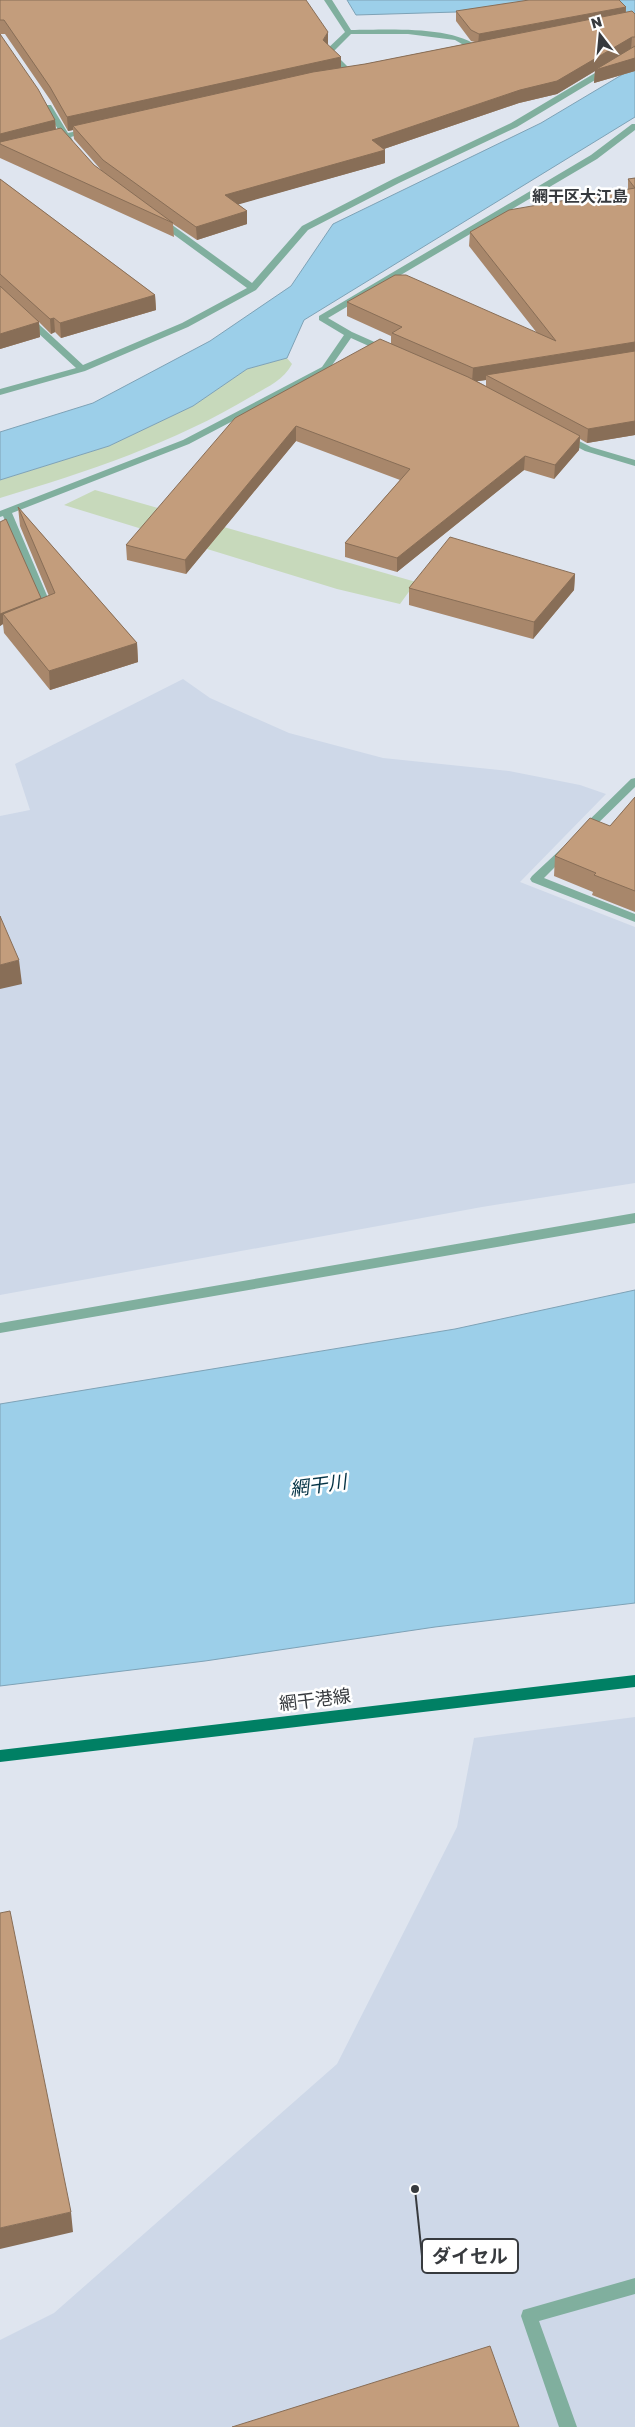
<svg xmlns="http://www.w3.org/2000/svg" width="635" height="2427" viewBox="0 0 635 2427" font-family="'Golos Text','Noto Sans JP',sans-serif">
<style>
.built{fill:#ced8e8}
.green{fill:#c7d9bb}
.water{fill:#9ccfe9;stroke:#7ea2b6}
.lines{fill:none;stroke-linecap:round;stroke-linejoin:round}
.minor{fill:#80af9e;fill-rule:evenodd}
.major{fill:#008064;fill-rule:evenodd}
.wall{fill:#a8876b;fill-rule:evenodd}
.shaded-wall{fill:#886e57}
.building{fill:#c39d7c;stroke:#886e57}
.labels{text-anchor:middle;stroke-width:5;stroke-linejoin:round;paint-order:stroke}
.far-quarter-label{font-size:16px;font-weight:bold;fill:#373a3e;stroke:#fff}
.street-label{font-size:18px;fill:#373a3e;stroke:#fff}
.water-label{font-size:19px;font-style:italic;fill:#063446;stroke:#fff}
.leader{fill:none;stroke:#373a3e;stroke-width:2}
.callout-dot{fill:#373a3e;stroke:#fff;stroke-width:2}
.callout{fill:#fff;stroke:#373a3e;stroke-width:2}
.callout-label{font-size:19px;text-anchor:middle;font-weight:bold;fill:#373a3e}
</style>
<rect width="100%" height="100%" fill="#dfe5ef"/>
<!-- built -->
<path class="built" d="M183,679L210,698L289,733L383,758L509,771L580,785L606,794L520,882L635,927V1183L482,1207L0,1295V816L30,810L15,764Z
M635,1717V2427H0V2340L54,2313L337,2064L457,1827L474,1738Z"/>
<!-- green -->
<path class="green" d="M287,358L292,364C284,380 267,387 252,396C174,443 87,472 0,498V480L109,446L193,406L247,369Z
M95,490L416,582L400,604L337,589L64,505Z"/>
<!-- water -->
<path class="water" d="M347,0H635V16L490,11L356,15Z
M635,67V117L304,320L287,358L247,369L193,406L109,446L0,480V432L93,403L210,341L291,286L333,224L541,123Z
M635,1290V1603L435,1627L205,1661L0,1686V1404L455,1329Z"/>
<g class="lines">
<!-- minor -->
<path class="minor" d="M324,0H332L351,30C386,30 455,25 481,49L474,51L455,40L408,34H351L333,52L354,73L347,75L324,52L345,32Z
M632,51H635V56L517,127L399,183L308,230L256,290L188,327L85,371L0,395V389L76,368L24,320V316H30L83,365L182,323L247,288L158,223V219H164L252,283L302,226L393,179L511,123Z
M45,105H51L68,133L90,128L94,130L71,137L73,141L69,143L63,139L48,141V137L61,134L44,107Z
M632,124H635V130L597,159L328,318L352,332L388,348V352H382L351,338L328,371L189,444L12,513L54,612L49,615L45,614L3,516L0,517V511L183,440L322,367L344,335L319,320V316L591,155Z
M565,434L591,447L635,460V466L585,451L562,439L560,437Z
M635,778V787L587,834H579L578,832L579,830L631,779Z
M566,846L570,848L572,850L544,878L635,914V922L532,882L530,879L532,876L562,848Z
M635,1213V1223L0,1333V1323Z
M635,2278V2294L539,2321L577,2427H559L521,2316L523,2310Z"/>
<!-- major -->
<path class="major" d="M635,1675V1687L0,1762V1750Z"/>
</g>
<!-- wall -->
<path class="wall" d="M0,0L328,45L341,68L365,64L475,42L471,41L456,21V11L626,7V12L635,14V71L594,83L595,71L557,94L519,103L384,149L385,163L238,204L247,211V224L197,240L173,224L174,237L0,158V34L55,120L56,129L94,165L102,171L74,139L73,130L68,131L51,101L5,34H0Z
M635,178V435L587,443L580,439L579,450L554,479L524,470L397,572L345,557V543L400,480L296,441L186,574L127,560L126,545L391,344V336L347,316V302L537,333L469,246L470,232L628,189V179ZM486,380V386L477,381Z
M0,179L155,295L156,310L61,338L55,332L51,334L39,322L40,337L0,349Z
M18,507L137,643L138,662L50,690L4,633L3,624L0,626V522L41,599L49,596L20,526Z
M575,574L574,590L533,639L409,605V588Z
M635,797V912L592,895L593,892L554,876L555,856L610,826Z"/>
<!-- shaded-wall -->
<path class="shaded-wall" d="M626,7L625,18L478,44L479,34Z
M328,32V45L323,40Z
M632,37L631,49L635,58V71L594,83L595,71L557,94L519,103L372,153V140Z
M341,57V71L73,126V130L68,131L67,117Z
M55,120L56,134L0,144V134Z
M385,150V163L226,208L225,195Z
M247,211V224L197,240L196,227Z
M155,295L156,310L61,338L60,323Z
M54,318L55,332L51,334L50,319Z
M39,322L40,337L0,349V334Z
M635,342V356L486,375V380L472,382L473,368Z
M635,421V435L587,443L588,429Z
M296,426V441L186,574L185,560Z
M580,436L579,450L554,479L555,465Z
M525,456L524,470L397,572V558Z
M575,574L574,590L533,639L534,622Z
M41,598V610L3,614V624L0,626V614Z
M137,643L138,662L50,690L49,671Z
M19,960L22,984L0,989V965Z
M71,2212L73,2232L0,2249V2228Z"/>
<!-- building -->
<path class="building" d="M0,0H306L328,32L323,40L341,57L67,117L50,87L4,20H0Z
M529,0H619L626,7L479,34L471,30L456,11Z
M632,11L635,14V37H632L557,81L520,90L372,140L385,150L225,195L247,211L196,227L103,160L73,126L313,72L365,64Z
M0,34L38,89L55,120L0,134Z
M635,46V58L595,70Z
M61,128L94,165L173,223L0,144V142Z
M635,178V188L628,179Z
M0,179L155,295L60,323L54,318L50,319L0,274Z
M635,188V342L473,368L392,333L402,327L347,302L395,275H406L556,341L470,232L509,210Z
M0,286L39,322L0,334Z
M380,339L468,377L580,436L555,465L525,456L397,558L345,543L410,469L296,426L185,560L126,545L235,418Z
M635,351V421L588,429L486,375Z
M18,507L137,643L49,671L3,614L55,593Z
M6,519L41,598L0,614V522Z
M450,537L575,574L534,622L409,588Z
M635,797V891L594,875L596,873L555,856L590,818L610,826Z
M0,916L19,960L0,965Z
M10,1911L71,2212L0,2228V1913Z
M490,2346L519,2427H232Z"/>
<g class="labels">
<!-- far-quarter labels -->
<g class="far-quarter-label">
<text x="580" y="202">網干区大江島</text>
</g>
<!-- street labels -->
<g class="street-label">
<text transform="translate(315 1700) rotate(-7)" y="6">網干港線</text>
</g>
<!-- water labels -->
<g class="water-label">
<text transform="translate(318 1485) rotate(-8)" y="7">網干川</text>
</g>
</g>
<!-- callouts -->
<path class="leader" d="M415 2189L422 2256"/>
<circle class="callout-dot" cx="415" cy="2189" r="5"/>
<rect class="callout" x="422" y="2239" width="96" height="34" rx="5"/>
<g class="callout-label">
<text x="470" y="2263">ダイセル</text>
</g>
<!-- north arrow -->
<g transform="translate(600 35) rotate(344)" stroke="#ffffff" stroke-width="4" paint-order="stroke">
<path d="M0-4L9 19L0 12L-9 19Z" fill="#373a3e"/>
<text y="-8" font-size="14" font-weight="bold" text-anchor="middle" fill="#373a3e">N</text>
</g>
</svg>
